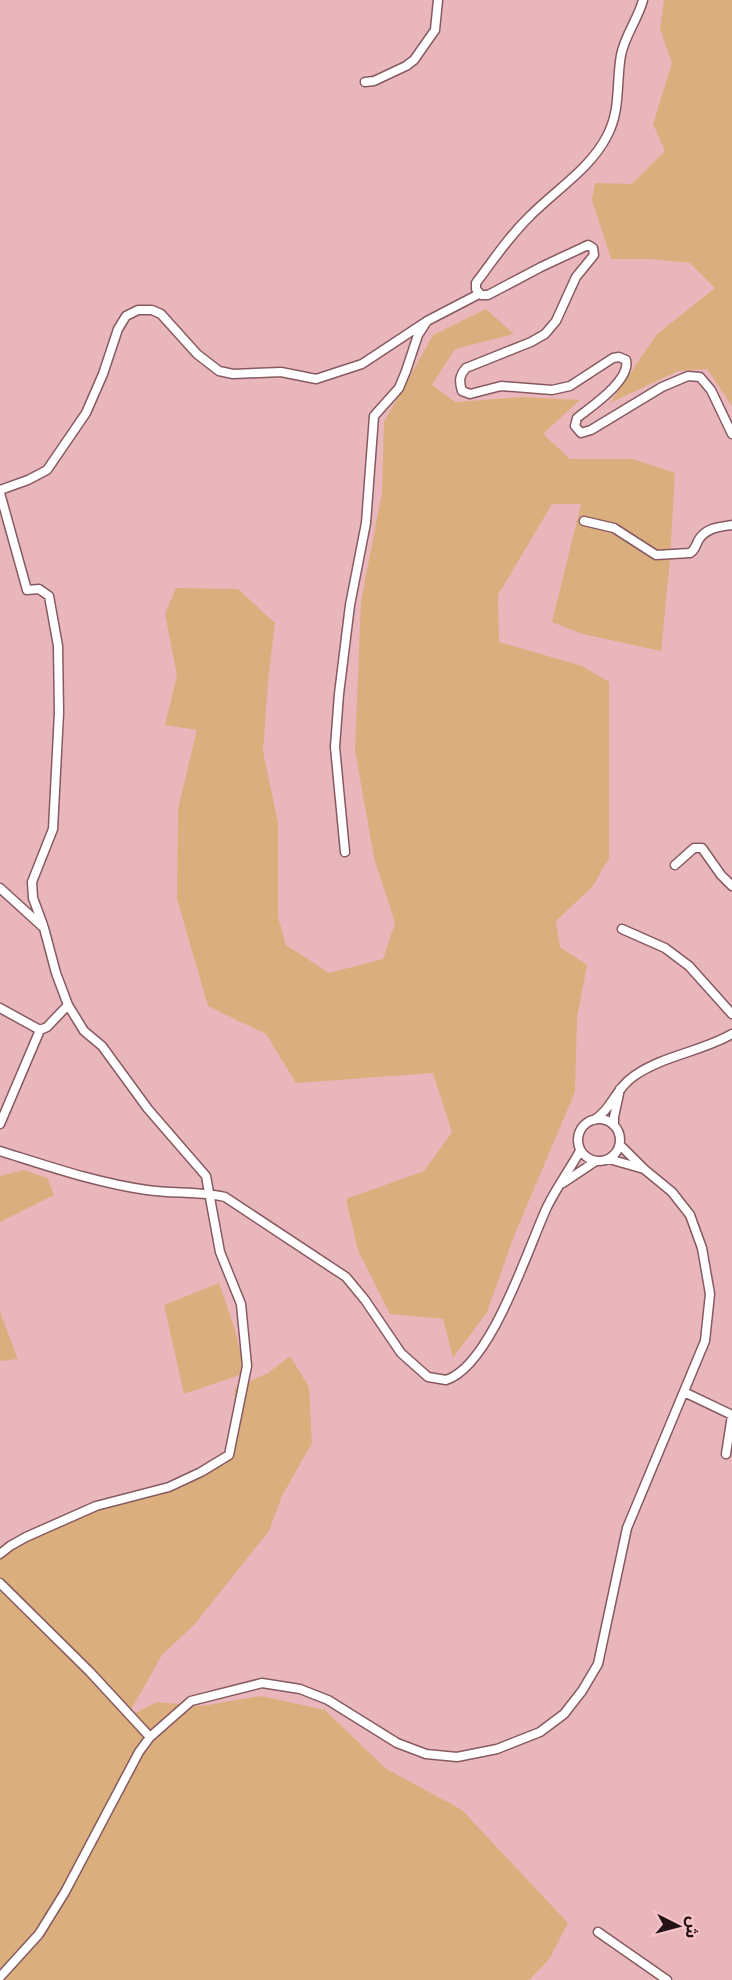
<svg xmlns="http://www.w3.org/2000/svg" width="732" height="1980" viewBox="0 0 732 1980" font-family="Quicksand,'Noto Sans Arabic',sans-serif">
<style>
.green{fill:#daaf7d}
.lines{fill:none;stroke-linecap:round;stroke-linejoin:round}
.minor-casing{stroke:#875a60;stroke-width:11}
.minor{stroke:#fff;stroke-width:8}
</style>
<rect width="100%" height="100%" fill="#e9b6bc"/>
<!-- green -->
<path class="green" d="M664,0H732V406L707,369L678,371L610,403L657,334L715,288L690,263L651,259H611L592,200L595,183L632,184L665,151L653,124L672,63L660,29Z
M486,309L514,334L455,349L432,385L455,402L523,397L580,400L543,434L570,459H633L675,473L670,560L661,651L583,634L552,622L581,504H552L498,595L499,642L582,666L609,682V858L593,886L556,921L560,947L587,965L577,1018L575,1092L514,1236L487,1312L453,1358L443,1319L390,1314L358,1250L346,1199L424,1171L452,1132L433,1073L296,1083L266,1034L208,1006L177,899L178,809L197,730L165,725L177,676L165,614L176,588L238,589L275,623L268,682L263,751L278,823V917L286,945L329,973L383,959L395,923L374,858L355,750L361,601L382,493L384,422L433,335Z
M24,1170L47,1178L54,1195L0,1222V1176Z
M219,1283L235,1330L245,1373L184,1394L164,1305Z
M0,1312L18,1359L0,1361Z
M290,1356L309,1387L312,1443L282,1496L269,1531L194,1625L162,1655L127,1717L157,1702L202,1706L261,1696L325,1710L385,1768L462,1810L568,1923L550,1958L529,1980H0V1552L86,1507L177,1480L231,1455L235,1388L268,1373Z"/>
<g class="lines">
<defs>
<path id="minor" d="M643,0C638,19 625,35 621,55C616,83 621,110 607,136C590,169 557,189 531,215C510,235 494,259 476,283V289L481,295H488L541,267L588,245L593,248L594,255L576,277L556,321L545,334L531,342L466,368C459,376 459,381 462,391L470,394L501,386L552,390L570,386L613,358L619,357L626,360C631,380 592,406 577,418L575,426L581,433L591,430L662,387L688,376L700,377L711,390L732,434
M365,82L374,81L406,66L414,60L435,30L438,0
M0,490L28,480L47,470L86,413L103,374L118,329L126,316L138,310H152L161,314L197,354L219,371L233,374L281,372L316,379L362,364L424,323
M0,493L27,590L39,589L49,596L58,646L59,713L53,829L32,882L33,898L43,925
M584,521L614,528L656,555L690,553C695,550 695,547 698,541C705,528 718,527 732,525
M345,852L335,747L339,694L350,605L366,523L374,416L399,388L406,371L418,335L427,321L479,294
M675,865L694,848H702L721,875L732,886
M0,888L44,928L56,973L68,1005L84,1031L102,1046L148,1109L206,1176L220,1252L241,1304L247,1366L229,1455L201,1472L169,1487L96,1506L26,1537L10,1546L0,1554
M622,929L665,948L689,966L732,1014
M0,1008L40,1030
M578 1140a21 21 0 1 1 42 0a21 21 0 1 1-42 0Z
M594,1120C612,1109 615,1089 634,1076C664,1055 701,1052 732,1034
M0,1124L40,1030L47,1027L68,1005
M614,1125V1117L620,1089
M0,1151C48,1166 97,1183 147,1190C173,1194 199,1191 225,1197L346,1277L365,1300L401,1353L428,1377L446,1380C491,1366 528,1248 547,1207C557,1187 570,1169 580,1151
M609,1159L644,1169
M563,1183L596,1161
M684,1392L732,1415
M726,1454L732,1415
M0,1583L90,1672L150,1737
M598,1932L667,1980
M0,1977L39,1934L65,1892L139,1752L150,1737L191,1701L262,1683L300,1689L328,1700L397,1743L426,1754L457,1757L497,1749L540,1732L564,1714L582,1691L598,1664L627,1528L705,1341L710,1294L702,1248L690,1215L672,1192L644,1169L620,1145"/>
</defs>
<!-- minor casing -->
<use href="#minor" class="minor-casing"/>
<!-- minor -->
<use href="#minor" class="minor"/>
</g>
<!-- north arrow -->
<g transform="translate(678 1926) rotate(96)" stroke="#f7c3c9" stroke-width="4.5" paint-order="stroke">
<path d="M0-4.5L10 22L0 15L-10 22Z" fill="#241215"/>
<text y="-9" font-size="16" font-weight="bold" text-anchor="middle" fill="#241215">ش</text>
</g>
</svg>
